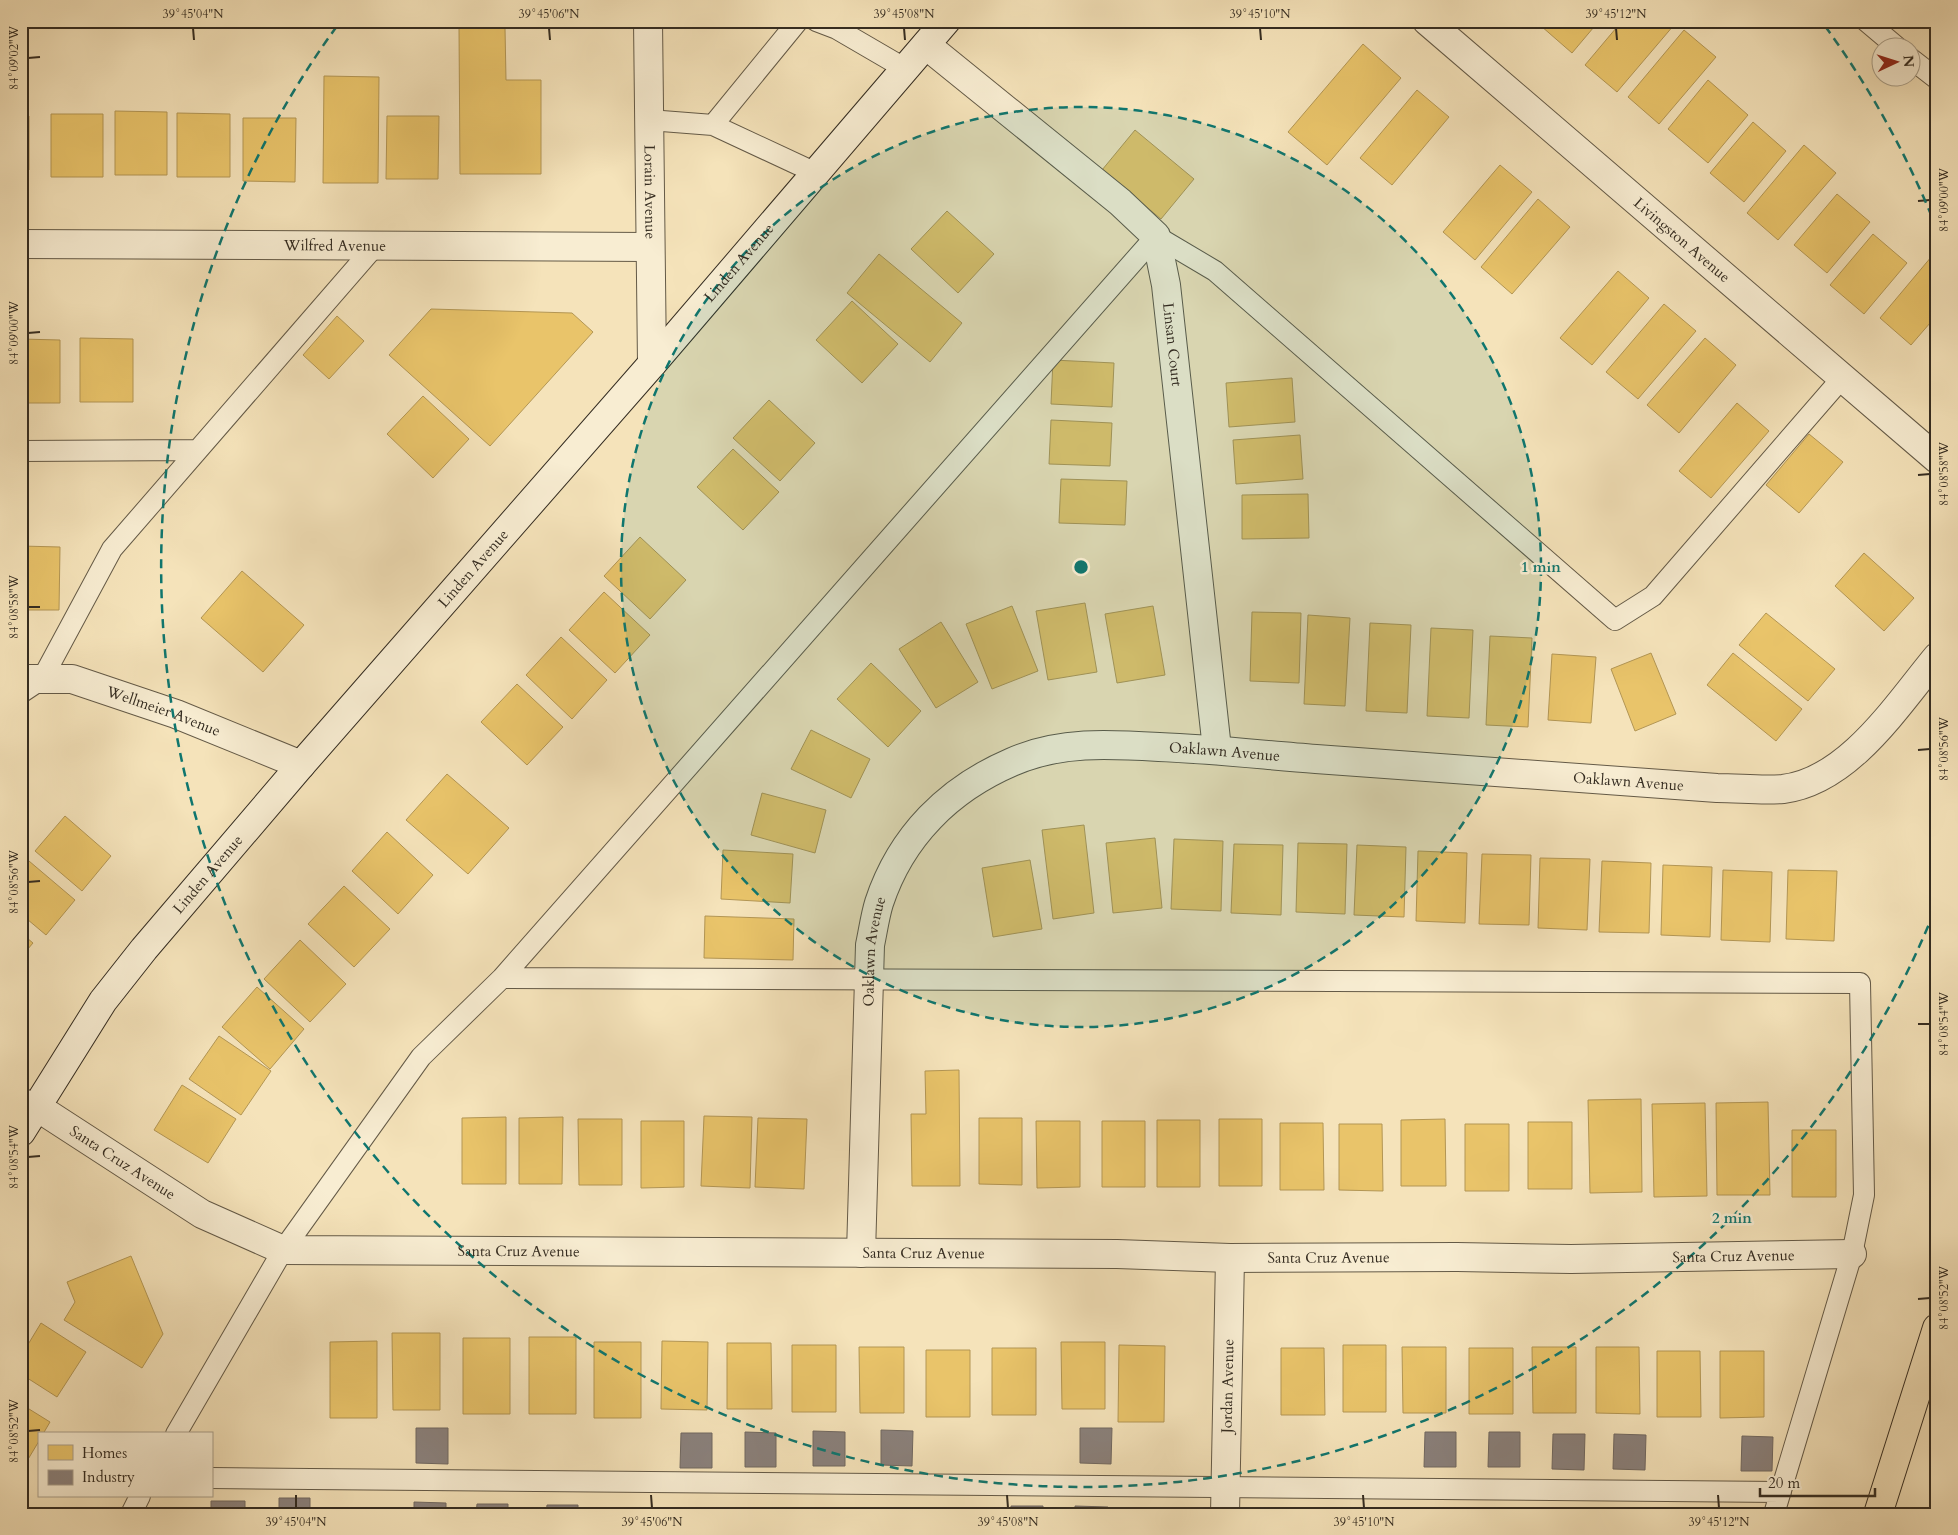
<svg xmlns="http://www.w3.org/2000/svg" width="1958" height="1535" viewBox="0 0 1958 1535" font-family="Cardo,serif">
<style>
.homes{fill:#e9c46a;stroke:#b39654}
.industry{fill:#8a817c;stroke:#706861}
.lines{fill:none;stroke-linecap:round;stroke-linejoin:round}
.lane-casing{stroke:#645a47;stroke-width:22}
.street-casing{stroke:#645a47;stroke-width:30}
.secondary-casing{stroke:#342c21;stroke-width:30}
.highway-casing{stroke:#342c21;stroke-width:30}
.lane{stroke:#f8edd2;stroke-width:20}
.street{stroke:#f8edd2;stroke-width:28}
.secondary{stroke:#f8edd2;stroke-width:28}
.highway{stroke:#f5e3ba;stroke-width:28}
.ticks{fill:none;stroke:#342c21;stroke-width:2}
.ring{fill:none;stroke:#0f766e;stroke-width:2.5;stroke-dasharray:9 6}
.labels{text-anchor:middle;stroke-width:5;stroke-linejoin:round;paint-order:stroke}
.street-label{font-size:15px;fill:#342c21;stroke:#f8edd2}
.centre{fill:#0f766e;stroke:#f8edd2;stroke-width:2.5}
.ring-label{font-size:15px;text-anchor:middle;font-weight:bold;fill:#0f766e;stroke:#f8edd2;stroke-width:5;stroke-linejoin:round;paint-order:stroke}
.neatline{fill:none;stroke:#342c21;stroke-width:2}
.ticks-label{font-size:12px;text-anchor:middle;fill:#342c21}
</style>
<rect width="100%" height="100%" fill="#f5e3ba"/>
<filter id="stains"><feTurbulence type="fractalNoise" baseFrequency=".004" numOctaves="4"/><feColorMatrix values="0 0 0 0 .2 0 0 0 0 .09 0 0 0 0 .02 0 0 0 .5 -.17"/></filter>
<radialGradient id="worn" r=".72"><stop offset=".6" stop-color="#630" stop-opacity="0"/><stop offset="1" stop-color="#630" stop-opacity=".3"/></radialGradient>
<!-- homes -->
<path class="homes" d="M1545,21H1599L1572,53L1541,26Z
M1622,21H1670L1674,25L1617,92L1585,65Z
M459,28H505L506,80H541V174H460Z
M1684,30L1716,57L1659,124L1628,97Z
M1363,44L1401,78L1327,165L1288,132Z
M324,76L379,77L378,183H323Z
M1708,80L1748,115L1708,163L1668,129Z
M1417,90L1449,117L1392,185L1360,158Z
M115,111L167,112V175H115Z
M177,113L230,114V177H177Z
M51,114H103V177H51Z
M21,116H29V170H21Z
M387,116H439L438,179H386Z
M243,118H296L295,182L243,181Z
M1753,122L1786,151L1744,202L1710,173Z
M1135,130L1194,179L1161,219L1102,170Z
M1804,145L1836,173L1778,240L1747,213Z
M1500,165L1532,192L1475,260L1443,232Z
M1837,194L1870,222L1827,273L1794,245Z
M1538,199L1570,227L1512,294L1481,267Z
M947,211L994,254L958,293L911,249Z
M1873,234L1907,263L1864,314L1830,285Z
M1937,250V315L1911,345L1880,318Z
M879,254L962,323L930,362L847,293Z
M1618,271L1649,298L1592,365L1560,338Z
M852,301L898,344L862,383L816,340Z
M1664,304L1696,331L1638,399L1606,372Z
M431,309L572,313L593,332L490,446L389,355Z
M337,316L364,341L329,379L303,355Z
M80,338L133,339V402H80Z
M1705,338L1736,365L1679,433L1647,405Z
M21,339L60,340V403H21Z
M1053,360L1114,363L1112,407L1051,404Z
M1292,378L1295,422L1229,427L1226,383Z
M423,396L469,439L433,478L387,434Z
M769,400L815,443L780,481L733,438Z
M1737,403L1769,431L1711,498L1679,471Z
M1051,420L1112,423L1110,466L1049,464Z
M1809,434L1843,462L1799,513L1766,485Z
M1300,435L1303,479L1236,484L1233,440Z
M733,449L779,492L743,530L697,487Z
M1061,479L1127,481L1125,525L1059,523Z
M1308,494L1309,538L1242,539V495Z
M640,537L686,580L650,619L604,576Z
M21,546L60,547L59,610H21Z
M1864,553L1914,598L1884,631L1835,586Z
M242,571L304,625L263,672L201,618Z
M604,592L650,635L615,673L569,630Z
M1085,603L1097,672L1048,680L1036,611Z
M1012,606L1038,671L992,689L966,624Z
M1153,606L1165,675L1117,683L1105,614Z
M1252,612L1301,613L1299,683L1250,681Z
M1766,613L1835,669L1808,701L1739,645Z
M1308,615L1350,618L1345,706L1304,704Z
M941,622L978,682L936,708L899,649Z
M1370,623L1411,625L1407,713L1366,711Z
M1431,628L1473,630L1469,718L1427,716Z
M1490,636L1532,638L1528,727L1486,725Z
M561,637L607,680L572,719L526,675Z
M1651,653L1676,714L1635,731L1611,669Z
M1733,653L1802,709L1776,741L1707,685Z
M1552,654L1596,657L1591,723L1548,720Z
M871,663L921,711L888,747L837,699Z
M517,684L563,727L527,765L481,722Z
M811,730L870,759L851,798L791,769Z
M447,774L509,828L468,874L406,820Z
M762,793L826,810L815,853L751,835Z
M65,816L111,856L82,891L35,851Z
M1084,825L1094,913L1053,919L1042,830Z
M387,832L433,875L398,914L352,871Z
M1155,838L1162,908L1113,913L1106,843Z
M1174,839L1223,841L1221,911L1171,909Z
M1298,843L1347,844L1345,914L1296,912Z
M1234,844L1283,845L1281,915L1231,913Z
M1357,845L1406,847L1404,917L1354,915Z
M723,850L793,854L790,903L721,899Z
M1418,851L1467,853L1465,923L1416,921Z
M1482,854L1531,855L1529,925L1479,924Z
M1540,858L1590,859L1587,930L1538,928Z
M1030,860L1042,929L993,937L982,868Z
M29,861L75,900L46,935L21,914V870Z
M1602,861L1651,863L1649,933L1599,932Z
M1663,865L1712,867L1710,937L1661,935Z
M1723,870L1772,872L1770,942L1721,940Z
M1788,870L1837,871L1834,941L1786,939Z
M344,886L390,929L354,967L308,924Z
M705,916L794,919L793,960L704,958Z
M21,933L33,943L21,957Z
M300,940L346,984L310,1022L264,979Z
M257,987L304,1029L270,1069L222,1027Z
M219,1036L271,1071L241,1115L189,1079Z
M959,1070L960,1186H912L911,1114H926L925,1071Z
M182,1085L236,1119L208,1163L154,1130Z
M1641,1099L1642,1192L1590,1193L1588,1100Z
M1768,1102L1770,1195H1717L1716,1103Z
M1705,1103L1707,1196L1654,1197L1652,1104Z
M704,1116L752,1117L750,1188L701,1186Z
M506,1117V1184H462V1118Z
M563,1117L562,1184H519V1118Z
M758,1118L807,1119L804,1189L755,1187Z
M979,1118H1022V1185L979,1184Z
M578,1119H622V1185H579Z
M1219,1119H1262V1186H1219Z
M1445,1119L1446,1186H1401V1120Z
M1157,1120H1200V1187H1157Z
M641,1121H684V1187L641,1188Z
M1036,1121H1080V1187L1037,1188Z
M1102,1121H1145V1187H1102Z
M1528,1122H1572V1189H1528Z
M1280,1123H1323L1324,1190H1280Z
M1339,1124H1382L1383,1191L1339,1190Z
M1465,1124H1509V1191H1465Z
M1792,1130H1836V1197H1792Z
M131,1256L163,1334L142,1368L64,1320L75,1302L67,1282Z
M41,1323L86,1352L57,1397L21,1374V1356Z
M392,1333H440V1410H393Z
M529,1337H576V1414H529Z
M463,1338H510V1414H463Z
M377,1341V1418H330V1342Z
M662,1341L708,1342L707,1410L661,1409Z
M594,1342H641V1418H594Z
M1061,1342H1105V1409H1062Z
M727,1343H771L772,1409H727Z
M792,1345H836V1412H792Z
M1119,1345L1165,1346L1164,1422H1118Z
M1343,1345H1386V1412H1343Z
M859,1347H904V1413H860Z
M1402,1347H1446V1413H1403Z
M1532,1347H1576V1413H1533Z
M1596,1347H1639L1640,1414L1596,1413Z
M992,1348H1036V1415H992Z
M1281,1348H1324L1325,1415H1281Z
M1469,1348H1513V1414H1469Z
M926,1350H970V1417H926Z
M1657,1351H1700L1701,1417H1657Z
M1720,1351H1764V1417L1720,1418Z
M21,1404L50,1422L43,1434H39V1441L24,1466L21,1464Z"/>
<!-- industry -->
<path class="industry" d="M416,1428H448V1464L416,1463Z
M1080,1428H1112L1111,1464L1080,1463Z
M881,1430L913,1431L912,1466L881,1465Z
M813,1431L845,1432V1466H813Z
M745,1432L776,1433V1467H745Z
M1425,1432H1456V1467H1424Z
M1489,1432H1520V1467H1488Z
M681,1433H712V1468H680Z
M1553,1434H1585L1584,1470L1552,1469Z
M1614,1434L1646,1435L1645,1470L1613,1469Z
M1742,1436L1773,1437L1772,1471H1741Z
M279,1498H310V1514H279Z
M211,1501H245V1514H211Z
M414,1502L446,1503V1514H414Z
M477,1504H508V1514H476Z
M547,1505H578V1514H546Z
M1011,1506H1043V1514H1011Z
M1075,1506L1108,1507L1107,1514H1075Z
M945,1508H976V1514H945Z
M610,1509H641V1514H609Z
M674,1509H706V1514H674Z
M1548,1509H1579V1514H1547Z
M1484,1511H1516V1514H1484Z"/>
<g class="lines">
<defs>
<path id="lane" d="M816,21L837,29L904,68
M1866,21L1898,48
M1910,58L1937,79
M649,120L713,125L816,173
M713,125L798,21
M21,451L197,450
M21,693L42,679L112,549L375,246
M502,978L1860,983L1864,1195L1852,1254L1774,1514
M21,1097L37,1107
M176,1434L283,1250L421,1057L502,978L1156,236L1215,271L1615,620L1653,596L1842,378
M211,1478L1781,1492
M131,1514L140,1496"/>
<g id="street">
<path id="s1" d="M648,21L652,364"/>
<path id="s2" d="M1427,21L1937,459"/>
<path id="s3" d="M926,45L1120,202L1156,236L1166,285L1217,749"/>
<path id="s4" d="M21,244L649,247"/>
<path id="s5" d="M21,679H72L176,714L301,765"/>
<path id="s6" d="M37,1107L202,1214L283,1250L1117,1254L1230,1258L1457,1257L1571,1259L1852,1254"/>
<path id="s7" d="M861,1253L870,945C873,931 875,916 879,903C901,836 949,789 1012,762C1059,741 1109,744 1159,747C1211,749 1264,755 1316,759C1450,769 1584,778 1717,788C1739,788 1762,791 1783,789C1849,781 1897,705 1937,657"/>
<path id="s8" d="M1225,1514L1230,1258"/>
</g>
<g id="secondary">
<path id="s9" d="M21,1132L103,1001L144,949L301,765L652,364L946,21"/>
</g>
<path id="highway" d="M1878,1514L1937,1328"/>
</defs>
<!-- lane casing -->
<use href="#lane" class="lane-casing"/>
<!-- street casing -->
<use href="#street" class="street-casing"/>
<!-- secondary casing -->
<use href="#secondary" class="secondary-casing"/>
<!-- highway casing -->
<use href="#highway" class="highway-casing"/>
<!-- lane -->
<use href="#lane" class="lane"/>
<!-- street -->
<use href="#street" class="street"/>
<!-- secondary -->
<use href="#secondary" class="secondary"/>
<!-- highway -->
<use href="#highway" class="highway"/>
</g>
<!-- ticks -->
<path class="ticks" d="M193,28L194,40M549,28L550,40M904,28L905,40M1260,28L1261,40M1616,28L1617,40M28,58L40,57M1918,201L1930,200M28,333L40,332M1918,475L1930,474M28,607H40M1918,750L1930,749M28,882L40,881M1918,1024H1930M28,1157L40,1156M1918,1299L1930,1298M28,1431L40,1430M296,1495V1508M651,1495L652,1508M1007,1495L1008,1508M1363,1495L1364,1508M1718,1495L1719,1508"/>
<!-- distance rings -->
<circle cx="1081" cy="567" r="460" fill="#0f766e" fill-opacity=".12"/>
<g class="ring">
<circle cx="1081" cy="567" r="460"/>
<path d="M1934 912A920 920 0 1 1 337 26M1825 26A920 920 0 0 1 1934 222"/>
</g>
<g class="labels">
<!-- street labels -->
<g class="street-label">
<text dy="5" stroke="none"><textPath href="#s1" startOffset="171">Lorain Avenue</textPath></text>
<text dy="5" stroke="none"><textPath href="#s2" startOffset="336">Livingston Avenue</textPath></text>
<text dy="5" stroke="none"><textPath href="#s4" startOffset="314">Wilfred Avenue</textPath></text>
<text dy="5" stroke="none"><textPath href="#s9" startOffset="1129">Linden Avenue</textPath></text>
<text dy="5" stroke="none"><textPath href="#s3" startOffset="409">Linsan Court</textPath></text>
<text dy="5" stroke="none"><textPath href="#s9" startOffset="724">Linden Avenue</textPath></text>
<text dy="5" stroke="none"><textPath href="#s5" startOffset="148">Wellmeier Avenue</textPath></text>
<text dy="5" stroke="none"><textPath href="#s7" startOffset="766">Oaklawn Avenue</textPath></text>
<text dy="5" stroke="none"><textPath href="#s7" startOffset="1171">Oaklawn Avenue</textPath></text>
<text dy="5" stroke="none"><textPath href="#s9" startOffset="319">Linden Avenue</textPath></text>
<text dy="5" stroke="none"><textPath href="#s7" startOffset="302">Oaklawn Avenue</textPath></text>
<text dy="5" stroke="none"><textPath href="#s6" startOffset="102">Santa Cruz Avenue</textPath></text>
<text dy="5" stroke="none"><textPath href="#s6" startOffset="521">Santa Cruz Avenue</textPath></text>
<text dy="5" stroke="none"><textPath href="#s6" startOffset="926">Santa Cruz Avenue</textPath></text>
<text dy="5" stroke="none"><textPath href="#s6" startOffset="1736">Santa Cruz Avenue</textPath></text>
<text dy="5" stroke="none"><textPath href="#s6" startOffset="1331">Santa Cruz Avenue</textPath></text>
<text dy="5" stroke="none"><textPath href="#s8" startOffset="128">Jordan Avenue</textPath></text>
</g>
</g>
<circle cx="1081" cy="567" r="8" class="centre"/>
<g class="ring-label">
<text x="1541" y="572">1 min</text>
<text x="1732" y="1223">2 min</text>
</g>
<!-- margin -->
<rect width="1958" height="1535" fill="none" stroke="#f5e3ba" stroke-width="55"/>
<!-- legend -->
<rect x="38" y="1432" width="175" height="65" fill="#f8edd2" stroke="#aaa08b"/>
<rect x="48" y="1445" width="25" height="15" fill="#e9c46a" stroke="#aaa08b"/>
<text x="82" y="1458" font-size="15" fill="#342c21">Homes</text>
<rect x="48" y="1470" width="25" height="15" fill="#8a817c" stroke="#aaa08b"/>
<text x="82" y="1482" font-size="15" fill="#342c21">Industry</text>
<!-- north arrow -->
<g transform="translate(1896 62) rotate(86)"><circle r="24" fill="#f8edd2" stroke="#aaa08b"/>
<path d="M0-4L9 19L0 12L-9 19Z" fill="#8f2418"/>
<text y="-8" font-size="14" font-weight="bold" text-anchor="middle" fill="#342c21">N</text>
</g>
<!-- scale -->
<path d="M1760 1488v8h115v-8" fill="none" stroke="#342c21" stroke-width="2.5"/>
<text x="1768" y="1488" font-size="15" fill="#342c21" stroke="#f8edd2" stroke-width="4" paint-order="stroke">20 m</text>
<rect x="28" y="28" width="1902" height="1480" class="neatline"/>
<g class="ticks-label">
<text x="193" y="18">39°45'04"N</text>
<text x="549" y="18">39°45'06"N</text>
<text x="904" y="18">39°45'08"N</text>
<text x="1260" y="18">39°45'10"N</text>
<text x="1616" y="18">39°45'12"N</text>
<text transform="translate(14 58) rotate(-90)" y="4">84°09'02"W</text>
<text transform="translate(1944 200) rotate(-90)" y="4">84°09'00"W</text>
<text transform="translate(14 333) rotate(-90)" y="4">84°09'00"W</text>
<text transform="translate(1944 474) rotate(-90)" y="4">84°08'58"W</text>
<text transform="translate(14 607) rotate(-90)" y="4">84°08'58"W</text>
<text transform="translate(1944 749) rotate(-90)" y="4">84°08'56"W</text>
<text transform="translate(14 882) rotate(-90)" y="4">84°08'56"W</text>
<text transform="translate(1944 1024) rotate(-90)" y="4">84°08'54"W</text>
<text transform="translate(14 1157) rotate(-90)" y="4">84°08'54"W</text>
<text transform="translate(1944 1298) rotate(-90)" y="4">84°08'52"W</text>
<text transform="translate(14 1431) rotate(-90)" y="4">84°08'52"W</text>
<text x="296" y="1526">39°45'04"N</text>
<text x="652" y="1526">39°45'06"N</text>
<text x="1008" y="1526">39°45'08"N</text>
<text x="1364" y="1526">39°45'10"N</text>
<text x="1719" y="1526">39°45'12"N</text>
</g>
<rect width="100%" height="100%" filter="url(#stains)"/>
<rect width="100%" height="100%" fill="url(#worn)"/>
</svg>
